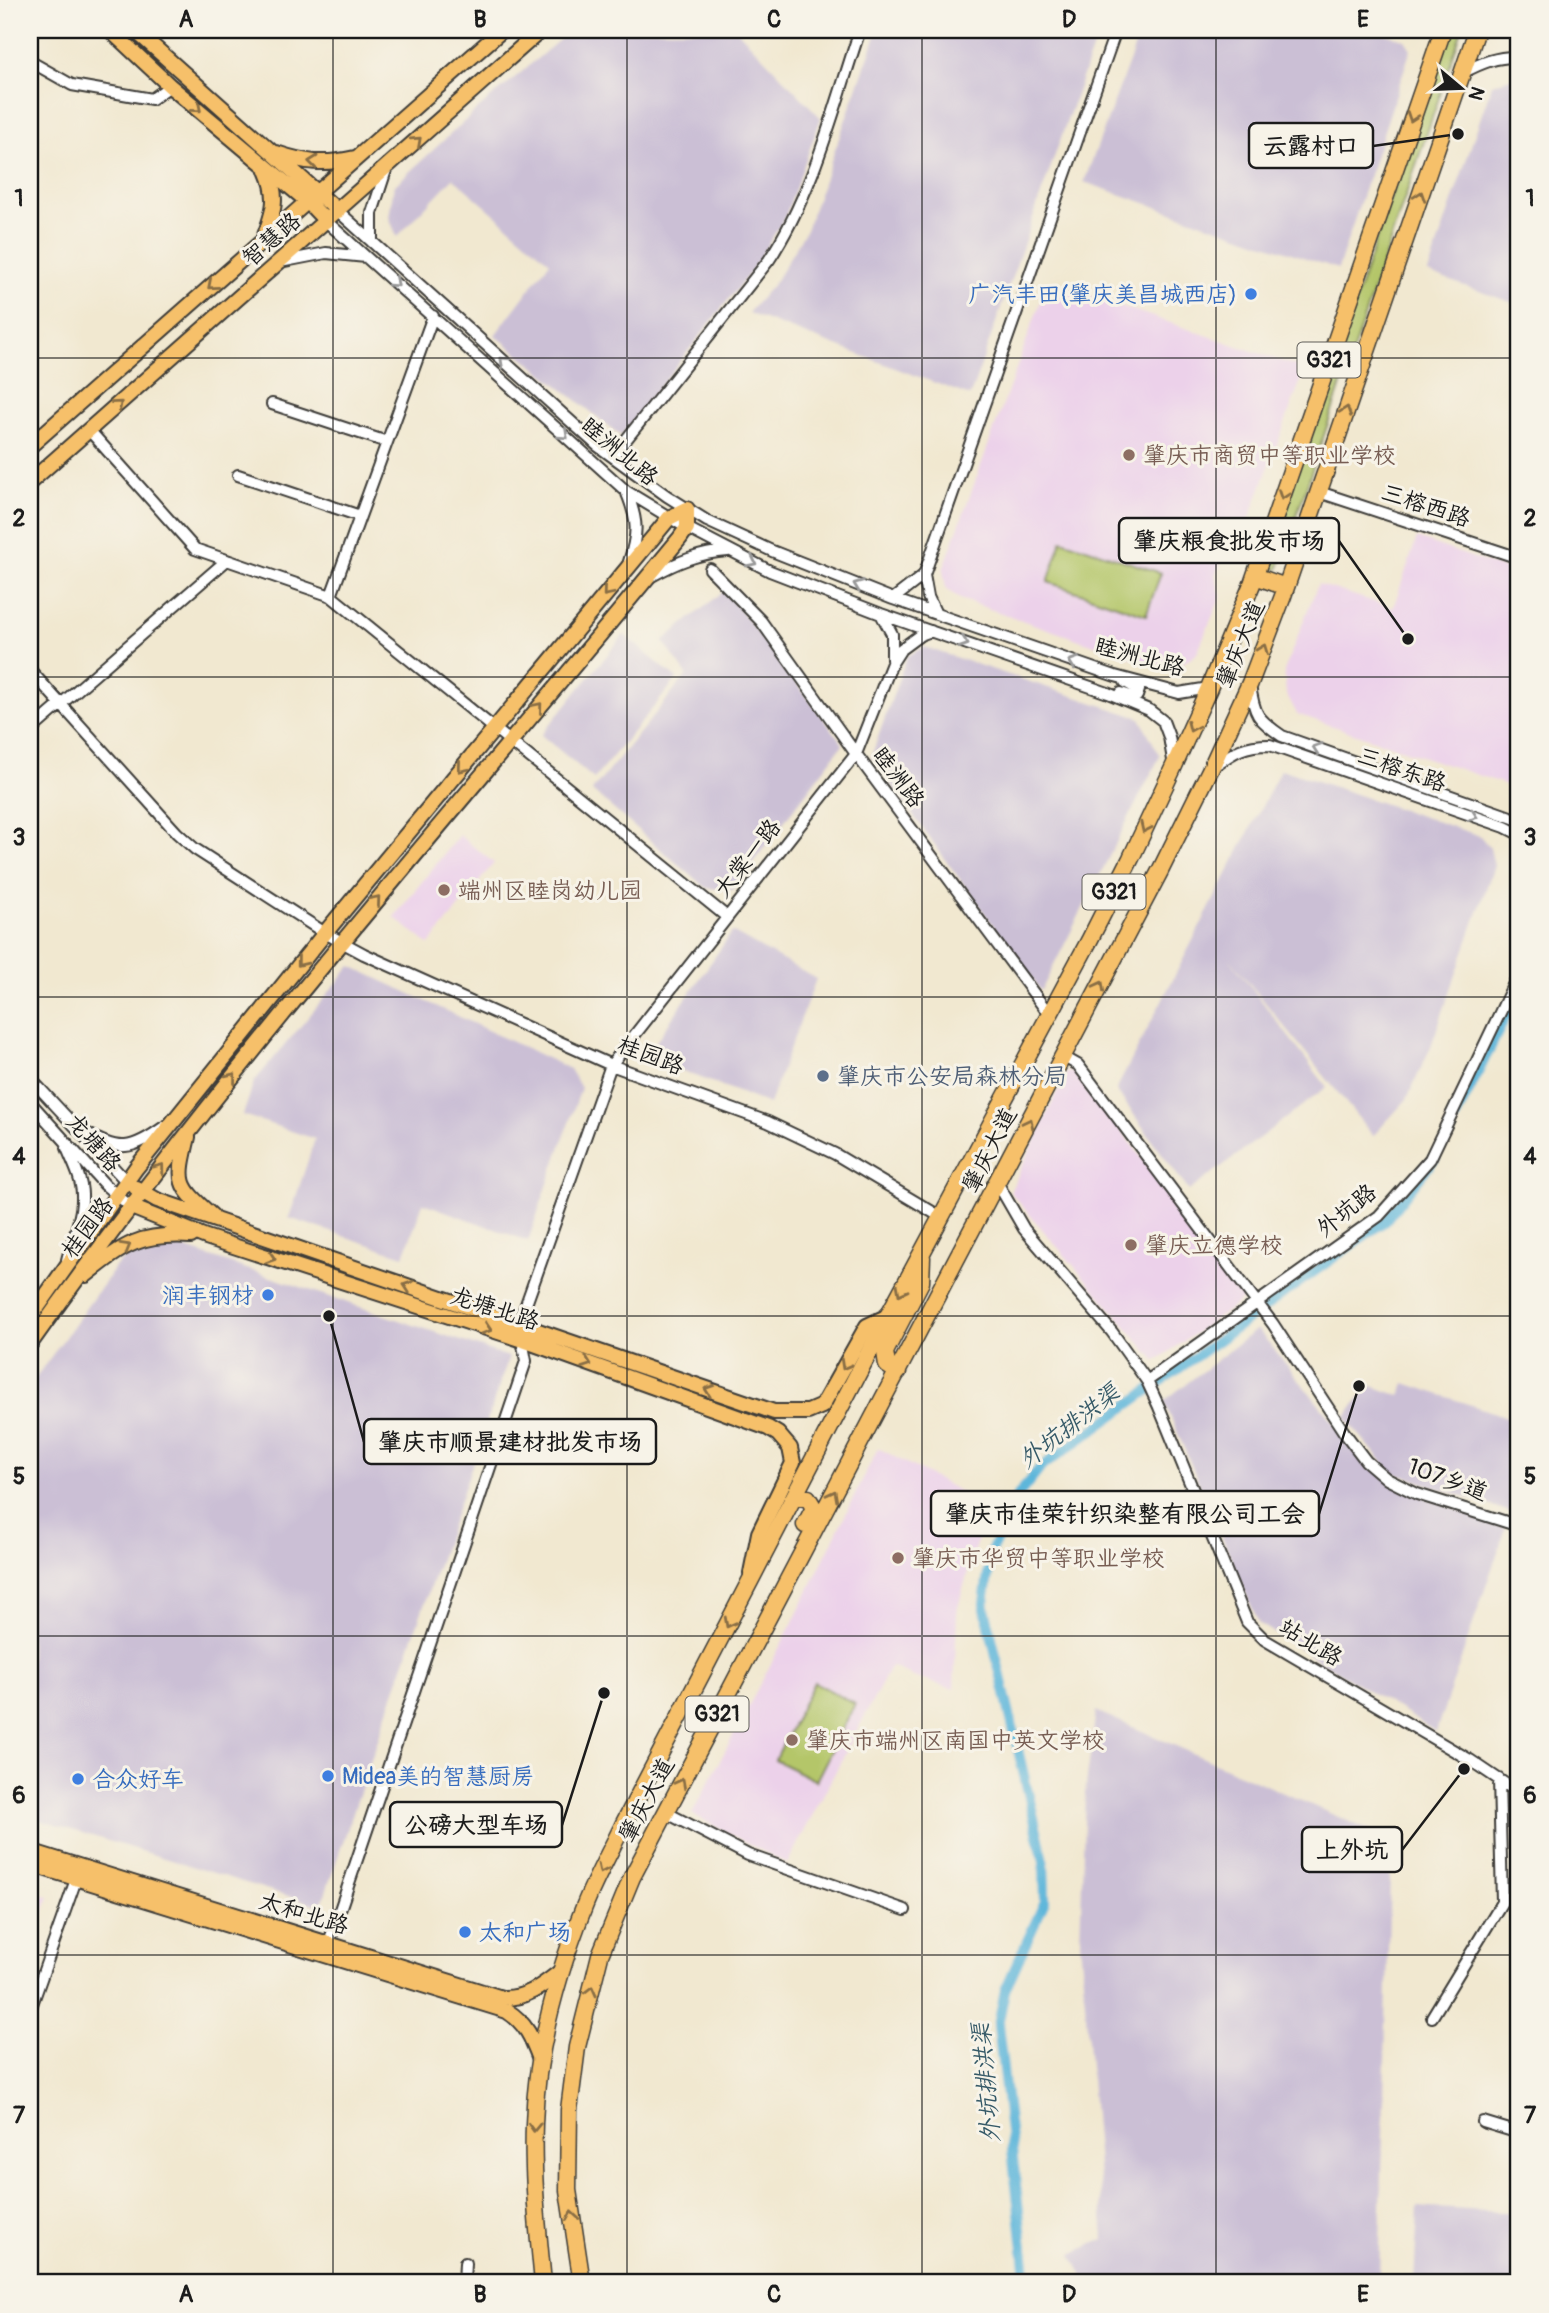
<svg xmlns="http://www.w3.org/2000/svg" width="1549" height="2313" viewBox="0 0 1549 2313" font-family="Pangolin,'LXGW WenKai TC',sans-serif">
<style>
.built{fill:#ecd1ea}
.industrial{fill:#cbbfd5}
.green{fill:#b4c669;stroke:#687142;stroke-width:2}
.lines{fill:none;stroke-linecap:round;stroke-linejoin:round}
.canal{stroke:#5db6da;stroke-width:10}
.minor-casing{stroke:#3c3b37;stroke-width:14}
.major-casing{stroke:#3c3b37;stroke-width:18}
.highway-casing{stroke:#3c3b37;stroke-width:19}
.minor{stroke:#fff;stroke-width:10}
.major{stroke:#f6c06b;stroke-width:14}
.highway{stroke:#f6c06b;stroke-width:16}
.oneway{stroke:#896e44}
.oneway2{stroke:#999}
.grid{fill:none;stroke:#1c1c1c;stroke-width:2;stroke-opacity:0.55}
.shop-dot{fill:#3f7fe0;stroke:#f7f3e8;stroke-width:2.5}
.education-dot{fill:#8d6e63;stroke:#f7f3e8;stroke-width:2.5}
.service-dot{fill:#5c6f8a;stroke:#f7f3e8;stroke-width:2.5}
.labels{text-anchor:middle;stroke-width:6;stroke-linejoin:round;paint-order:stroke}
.shield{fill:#f7f3e8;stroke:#5e5c59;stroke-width:2}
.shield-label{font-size:21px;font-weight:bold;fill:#1c1c1c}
.street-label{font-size:23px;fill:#1c1c1c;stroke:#f7f3e8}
.shop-label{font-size:23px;fill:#366cbe;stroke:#f7f3e8;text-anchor:start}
.education-label{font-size:23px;fill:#785e54;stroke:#f7f3e8;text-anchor:start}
.service-label{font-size:23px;fill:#4e5e75;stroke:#f7f3e8;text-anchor:start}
.water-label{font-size:24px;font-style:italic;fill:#365a68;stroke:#f7f3e8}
.leader{fill:none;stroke:#1c1c1c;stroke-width:2.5}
.callout-dot{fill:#1c1c1c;stroke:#f7f3e8;stroke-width:2.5}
.callout{fill:#f7f3e8;stroke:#1c1c1c;stroke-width:2.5}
.callout-label{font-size:24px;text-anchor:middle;font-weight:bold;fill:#1c1c1c}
.neatline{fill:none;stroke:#1c1c1c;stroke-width:2.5}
.grid-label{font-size:23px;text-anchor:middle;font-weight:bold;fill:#1c1c1c}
</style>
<rect width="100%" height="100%" fill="#f7f3e8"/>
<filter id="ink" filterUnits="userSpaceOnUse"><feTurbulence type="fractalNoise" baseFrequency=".0143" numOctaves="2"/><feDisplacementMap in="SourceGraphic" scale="14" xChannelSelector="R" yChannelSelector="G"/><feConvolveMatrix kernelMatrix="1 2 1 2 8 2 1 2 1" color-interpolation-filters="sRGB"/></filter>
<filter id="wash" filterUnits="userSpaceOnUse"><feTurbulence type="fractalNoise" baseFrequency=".00686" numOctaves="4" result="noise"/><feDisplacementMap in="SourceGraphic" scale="28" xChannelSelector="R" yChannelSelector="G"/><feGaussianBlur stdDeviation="1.57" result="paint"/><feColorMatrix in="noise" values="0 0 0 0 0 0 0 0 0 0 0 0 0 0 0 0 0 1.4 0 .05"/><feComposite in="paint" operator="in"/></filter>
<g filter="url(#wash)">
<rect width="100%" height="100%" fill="#f1e8d0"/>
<!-- built -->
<path class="built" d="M1048,281L1305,369L1241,542L1229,545L1215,575L1221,596L1197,653L1180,665L1150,664L960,599L946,589L943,570Z
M1417,538L1519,574V789L1297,714L1286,693L1284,671L1318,584L1393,608Z
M459,835L494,863L429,945L394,917Z
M1067,1072L1080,1073L1244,1299L1156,1361L1010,1192Z
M878,1448L987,1506L957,1610L954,1689L916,1678L891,1666L787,1864L692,1814L796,1616Z
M30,1890L49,1897L30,1952Z"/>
<!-- industrial -->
<path class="industrial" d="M571,30H737L821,118L785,217L752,270L621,436L495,335L550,262L453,178L397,237L389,217L394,186L478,109Z
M878,30H1099L970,396L748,313L775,282L806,230Z
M1141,30H1375L1405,40L1411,49L1338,269L1084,182Z
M1514,77L1519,79V305L1428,273L1492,84Z
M725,590L843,744L732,890L706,888L592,791L687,675L663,641Z
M624,635L677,679L594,779L541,735Z
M924,647L1140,718L1160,756L1041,991L871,757L907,656Z
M1281,769L1480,836L1490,848L1494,866L1431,1046L1407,1099L1373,1136L1225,953L1327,1087L1189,1191L1116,1090Z
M732,932L816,979L769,1104L654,1060L651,1049Z
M351,966L570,1069L581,1088L528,1241L423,1203L404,1256L289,1218L315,1139L243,1115L254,1082Z
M175,1245L509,1357L321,1906L30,1817V1386L116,1266L130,1252Z
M1257,1329L1366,1461L1417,1494L1506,1528L1436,1732L1259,1624L1164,1401Z
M1405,1383L1519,1421V1515L1391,1472L1345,1418L1369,1385L1401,1396Z
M1096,1711L1391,1840L1379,2283H1086L1072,2254L1104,2239L1080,1941L1085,1793Z
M1418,2207L1519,2213V2283H1414Z"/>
<!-- green -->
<path class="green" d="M1448,30H1462L1278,570L1264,566Z
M1062,540L1161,573L1146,615L1048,582Z
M814,1682L855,1704L816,1781L775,1760Z"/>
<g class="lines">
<!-- canal -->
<path class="canal" d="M1455,1119L1519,990
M1027,2283L998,2025L1005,1990L1045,1901L1044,1861L984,1604L991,1552L1015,1499L1040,1468L1385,1221L1435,1158"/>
</g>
</g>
<g filter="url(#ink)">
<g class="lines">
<defs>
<path id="minor" d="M1509,30L1519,37
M30,58L33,63L72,85L152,99L170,86
M1462,73C1481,63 1497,56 1519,57
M338,211L598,446L667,496L707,521L772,551L893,599L1115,676L1179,693L1209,688
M326,221L626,491L687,528L770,571L881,614L1108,693L1149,710L1163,721L1169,737L1174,766
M372,242V213L387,167
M280,262L326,253L366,257
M272,404L387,442
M89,430L195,549L331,596L727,917
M613,456L769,260C814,192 834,107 860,30
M238,475L360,516
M626,491C639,522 638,534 628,565
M1319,492L1519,558
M710,569L761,621L856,754L1049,1014
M652,576C677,562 699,553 728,551
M331,596L433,316
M893,599L924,575
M881,614L892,634V660
M936,614L928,597L924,575L1116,30
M30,670L177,833L195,849L325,933L364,954L611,1065L768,1122L835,1154L941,1217
M1250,685C1254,714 1257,719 1282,736L1519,820
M1121,693L1133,697L1137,696L1139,690L1125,682
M30,731L227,560
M1214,766C1235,751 1244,745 1270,745L1505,827L1519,834
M1062,1056L1078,1065L1273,1324L1344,1432L1366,1461L1387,1479L1417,1494L1519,1526
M30,1078L126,1181
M30,1102L105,1185L131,1207
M85,1132C119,1153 132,1150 164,1127
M67,1148C73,1163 82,1179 82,1195C83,1216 72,1240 67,1260
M998,1184L1024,1229L1112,1332L1147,1381L1159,1407L1247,1622L1265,1640L1470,1760L1519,1793
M1147,1381L1379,1216L1430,1159L1519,973
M665,1812L748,1855L905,1910
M326,1951L526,1361L519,1324L611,1065L856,754L892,663L901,649L920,635L931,631
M30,2010L79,1871
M1432,2017L1502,1902L1499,1779
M1483,2122L1519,2133
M464,2283L465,2263"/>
<path id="major" d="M110,30L170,86L307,201L326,221
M135,30L338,211
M276,153C306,163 323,165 355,158
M264,238C274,211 279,197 267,170
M30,446L502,30
M30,482L541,30
M188,1137C177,1183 177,1185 212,1216
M136,1188L157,1200L774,1412H808L822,1406L867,1326L888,1316
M131,1207L206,1237L523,1340L768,1428L778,1434L790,1448L793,1463L759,1533L751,1573
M86,1275C125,1244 140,1233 191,1236
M30,1318L136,1168L325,933L660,529L669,518L687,509V528L680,538C461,805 230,1062 30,1344
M30,1851L502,1998C526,1999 542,1986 560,1972
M30,1864L507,2011C526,2023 532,2038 540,2059"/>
<path id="highway" d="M1255,576L1286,587
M898,1372L887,1365L885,1352L921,1282L922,1257
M795,1497L808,1498L814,1508L805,1525
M543,2283C538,2230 532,2177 534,2124C536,2050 557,1975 584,1907C595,1879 610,1852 623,1825L888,1316L1089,941L1131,858L1174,766L1209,688L1252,584L1443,30
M582,2283L568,2190L569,2110L577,2047L600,1955L632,1877L1160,871L1211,768L1250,683L1283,596L1477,30"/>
</defs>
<!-- minor casing -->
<use href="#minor" class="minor-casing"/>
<!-- major casing -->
<use href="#major" class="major-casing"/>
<!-- highway casing -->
<use href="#highway" class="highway-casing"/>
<!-- minor -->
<use href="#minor" class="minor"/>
<!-- major -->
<use href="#major" class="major"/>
<!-- highway -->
<use href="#highway" class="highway"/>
</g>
<!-- one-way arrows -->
<defs><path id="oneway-chevron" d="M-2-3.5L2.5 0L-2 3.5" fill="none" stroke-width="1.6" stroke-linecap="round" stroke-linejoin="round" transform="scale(1.75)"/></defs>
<g class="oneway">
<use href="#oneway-chevron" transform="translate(197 108) rotate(40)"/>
<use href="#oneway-chevron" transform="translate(1412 117) rotate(109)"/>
<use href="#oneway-chevron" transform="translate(417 141) rotate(-42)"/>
<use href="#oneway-chevron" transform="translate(313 162) rotate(-174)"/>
<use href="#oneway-chevron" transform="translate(1420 196) rotate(-71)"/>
<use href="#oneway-chevron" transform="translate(212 285) rotate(139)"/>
<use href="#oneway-chevron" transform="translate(118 405) rotate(-41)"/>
<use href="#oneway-chevron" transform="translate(1346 411) rotate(-71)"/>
<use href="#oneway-chevron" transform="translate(1283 495) rotate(109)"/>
<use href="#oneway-chevron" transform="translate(607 592) rotate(130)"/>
<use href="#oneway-chevron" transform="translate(1263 649) rotate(-69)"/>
<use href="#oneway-chevron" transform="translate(538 707) rotate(-50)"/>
<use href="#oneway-chevron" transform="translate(1192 727) rotate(114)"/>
<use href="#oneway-chevron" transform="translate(462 768) rotate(130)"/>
<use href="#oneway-chevron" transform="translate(1145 828) rotate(115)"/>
<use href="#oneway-chevron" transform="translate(376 900) rotate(-50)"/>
<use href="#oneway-chevron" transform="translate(301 962) rotate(129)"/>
<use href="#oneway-chevron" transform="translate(1100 986) rotate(-62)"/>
<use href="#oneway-chevron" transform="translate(232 1077) rotate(-51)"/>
<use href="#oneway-chevron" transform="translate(1029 1123) rotate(-63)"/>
<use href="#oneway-chevron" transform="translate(160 1168) rotate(-53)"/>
<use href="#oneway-chevron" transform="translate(126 1247) rotate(-30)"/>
<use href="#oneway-chevron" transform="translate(271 1258) rotate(18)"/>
<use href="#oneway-chevron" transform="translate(408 1286) rotate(-161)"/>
<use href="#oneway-chevron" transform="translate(901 1291) rotate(118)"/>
<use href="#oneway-chevron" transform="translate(487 1329) rotate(18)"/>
<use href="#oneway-chevron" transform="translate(587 1363) rotate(20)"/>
<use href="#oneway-chevron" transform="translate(845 1365) rotate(119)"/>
<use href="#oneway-chevron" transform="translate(709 1390) rotate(-161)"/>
<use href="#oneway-chevron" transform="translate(833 1495) rotate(-62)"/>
<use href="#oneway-chevron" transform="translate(729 1623) rotate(118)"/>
<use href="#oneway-chevron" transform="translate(681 1783) rotate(-62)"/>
<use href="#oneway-chevron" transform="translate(602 1869) rotate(116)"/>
<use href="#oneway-chevron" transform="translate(591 1991) rotate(-76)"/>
<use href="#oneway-chevron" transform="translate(534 2127) rotate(92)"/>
<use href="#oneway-chevron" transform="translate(572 2216) rotate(-99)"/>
</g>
<g class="oneway2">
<use href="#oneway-chevron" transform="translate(395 283) rotate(42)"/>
<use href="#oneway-chevron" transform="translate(504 361) rotate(-138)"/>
<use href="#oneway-chevron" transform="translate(564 435) rotate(42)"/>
<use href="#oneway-chevron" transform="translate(752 562) rotate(26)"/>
<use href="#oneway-chevron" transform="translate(858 585) rotate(-159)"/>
<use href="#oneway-chevron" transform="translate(964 643) rotate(19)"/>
<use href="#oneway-chevron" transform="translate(1073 662) rotate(-161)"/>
<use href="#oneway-chevron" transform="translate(1317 748) rotate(-161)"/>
<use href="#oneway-chevron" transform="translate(1473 816) rotate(19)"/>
</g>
</g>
<!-- grid -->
<path class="grid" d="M333,30V2283M627,30V2283M922,30V2283M1216,30V2283M30,358H1519M30,677H1519M30,997H1519M30,1316H1519M30,1636H1519M30,1955H1519"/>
<!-- markers -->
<g class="shop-dot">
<circle cx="1251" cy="294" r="7"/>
<circle cx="268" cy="1295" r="7"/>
<circle cx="328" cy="1776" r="7"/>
<circle cx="78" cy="1779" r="7"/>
<circle cx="465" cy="1932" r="7"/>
</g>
<g class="education-dot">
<circle cx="1129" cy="455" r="7"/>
<circle cx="444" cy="890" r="7"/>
<circle cx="1131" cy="1245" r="7"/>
<circle cx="898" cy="1558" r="7"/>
<circle cx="792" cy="1740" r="7"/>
</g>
<circle class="service-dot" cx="823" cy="1076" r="7"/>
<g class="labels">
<!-- shield labels -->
<g class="shield">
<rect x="1297.5" y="342.5" width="63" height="35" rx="5"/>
<rect x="1082.5" y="874.5" width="63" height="35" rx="5"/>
<rect x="685.5" y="1696.5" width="63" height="35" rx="5"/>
</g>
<g class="shield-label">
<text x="1329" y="367">G321</text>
<text x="1114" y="899">G321</text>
<text x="717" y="1721">G321</text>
</g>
<!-- street labels -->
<g class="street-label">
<text transform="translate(271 239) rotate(-41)" y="8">智慧路</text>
<text transform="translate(620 451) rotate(40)" y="8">睦洲北路</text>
<text transform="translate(1426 505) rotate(18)" y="8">三榕西路</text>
<text transform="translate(1240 644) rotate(-68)" y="8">肇庆大道</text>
<text transform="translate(1140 656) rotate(15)" y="8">睦洲北路</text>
<text transform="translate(1402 769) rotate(19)" y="8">三榕东路</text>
<text transform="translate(899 777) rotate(53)" y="8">睦洲路</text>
<text transform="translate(747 858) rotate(-52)" y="8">大棠一路</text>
<text transform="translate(651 1055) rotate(21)" y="8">桂园路</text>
<text transform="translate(94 1142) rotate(48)" y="8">龙塘路</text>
<text transform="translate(989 1150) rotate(-63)" y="8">肇庆大道</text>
<text transform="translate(1346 1210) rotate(-39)" y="8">外坑路</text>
<text transform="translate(87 1227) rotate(-53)" y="8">桂园路</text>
<text transform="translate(495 1308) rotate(18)" y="8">龙塘北路</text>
<text transform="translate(1448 1479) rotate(20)" y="8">107乡道</text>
<text transform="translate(1311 1642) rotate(31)" y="8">站北路</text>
<text transform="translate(646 1800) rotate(-62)" y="8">肇庆大道</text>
<text transform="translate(304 1913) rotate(17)" y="8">太和北路</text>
</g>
<!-- shop labels -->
<g class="shop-label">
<text x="1237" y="302" text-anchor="end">广汽丰田(肇庆美昌城西店)</text>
<text x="254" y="1303" text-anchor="end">润丰钢材</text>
<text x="342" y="1784">Midea美的智慧厨房</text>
<text x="92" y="1787">合众好车</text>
<text x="479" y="1940">太和广场</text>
</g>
<!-- education labels -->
<g class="education-label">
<text x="1143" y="463">肇庆市商贸中等职业学校</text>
<text x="458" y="898">端州区睦岗幼儿园</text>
<text x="1145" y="1253">肇庆立德学校</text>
<text x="912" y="1566">肇庆市华贸中等职业学校</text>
<text x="806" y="1748">肇庆市端州区南国中英文学校</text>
</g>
<!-- service labels -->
<g class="service-label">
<text x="837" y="1084">肇庆市公安局森林分局</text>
</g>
<!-- water labels -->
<g class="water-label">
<text transform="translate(1069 1426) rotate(-38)" y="8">外坑排洪渠</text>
<text transform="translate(986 2083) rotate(-95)" y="8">外坑排洪渠</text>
</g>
</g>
<!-- callouts -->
<path class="leader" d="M1458 134L1373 146M1408 639L1339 541M329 1316L364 1442M1359 1386L1319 1514M604 1693L562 1825M1464 1769L1402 1850"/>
<g class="callout-dot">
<circle cx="1458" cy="134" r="7"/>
<circle cx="1408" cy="639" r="7"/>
<circle cx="329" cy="1316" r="7"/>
<circle cx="1359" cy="1386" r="7"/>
<circle cx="604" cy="1693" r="7"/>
<circle cx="1464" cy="1769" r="7"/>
</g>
<g class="callout">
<rect x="1249" y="123" width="124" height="45" rx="7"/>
<rect x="1119" y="518" width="220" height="45" rx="7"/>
<rect x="364" y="1419" width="292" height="45" rx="7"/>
<rect x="931" y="1491" width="388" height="45" rx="7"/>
<rect x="390" y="1802" width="172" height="45" rx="7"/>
<rect x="1302" y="1827" width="100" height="45" rx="7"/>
</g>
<g class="callout-label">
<text x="1311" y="154">云露村口</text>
<text x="1229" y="549">肇庆粮食批发市场</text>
<text x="510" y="1450">肇庆市顺景建材批发市场</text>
<text x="1125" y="1522">肇庆市佳荣针织染整有限公司工会</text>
<text x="476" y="1833">公磅大型车场</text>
<text x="1352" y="1858">上外坑</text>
</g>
<!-- margin -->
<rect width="1549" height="2313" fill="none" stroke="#f7f3e8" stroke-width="77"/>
<!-- north arrow -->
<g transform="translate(1461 88) rotate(109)" stroke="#f7f3e8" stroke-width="5" paint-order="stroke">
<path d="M0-5L12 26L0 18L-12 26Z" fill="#1c1c1c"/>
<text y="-10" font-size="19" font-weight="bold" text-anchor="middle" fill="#1c1c1c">N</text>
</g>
<rect x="38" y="38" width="1472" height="2236" class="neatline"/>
<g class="grid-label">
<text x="186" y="27">A</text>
<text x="480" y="27">B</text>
<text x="774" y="27">C</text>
<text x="1069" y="27">D</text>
<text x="1363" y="27">E</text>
<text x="19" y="206">1</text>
<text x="1530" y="206">1</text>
<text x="19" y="526">2</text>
<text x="1530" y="526">2</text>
<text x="19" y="845">3</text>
<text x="1530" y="845">3</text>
<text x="19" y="1164">4</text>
<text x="1530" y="1164">4</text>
<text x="19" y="1484">5</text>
<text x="1530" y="1484">5</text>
<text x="19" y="1803">6</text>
<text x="1530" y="1803">6</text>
<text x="19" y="2123">7</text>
<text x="1530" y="2123">7</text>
<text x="186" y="2302">A</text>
<text x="480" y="2302">B</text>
<text x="774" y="2302">C</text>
<text x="1069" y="2302">D</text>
<text x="1363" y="2302">E</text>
</g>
</svg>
